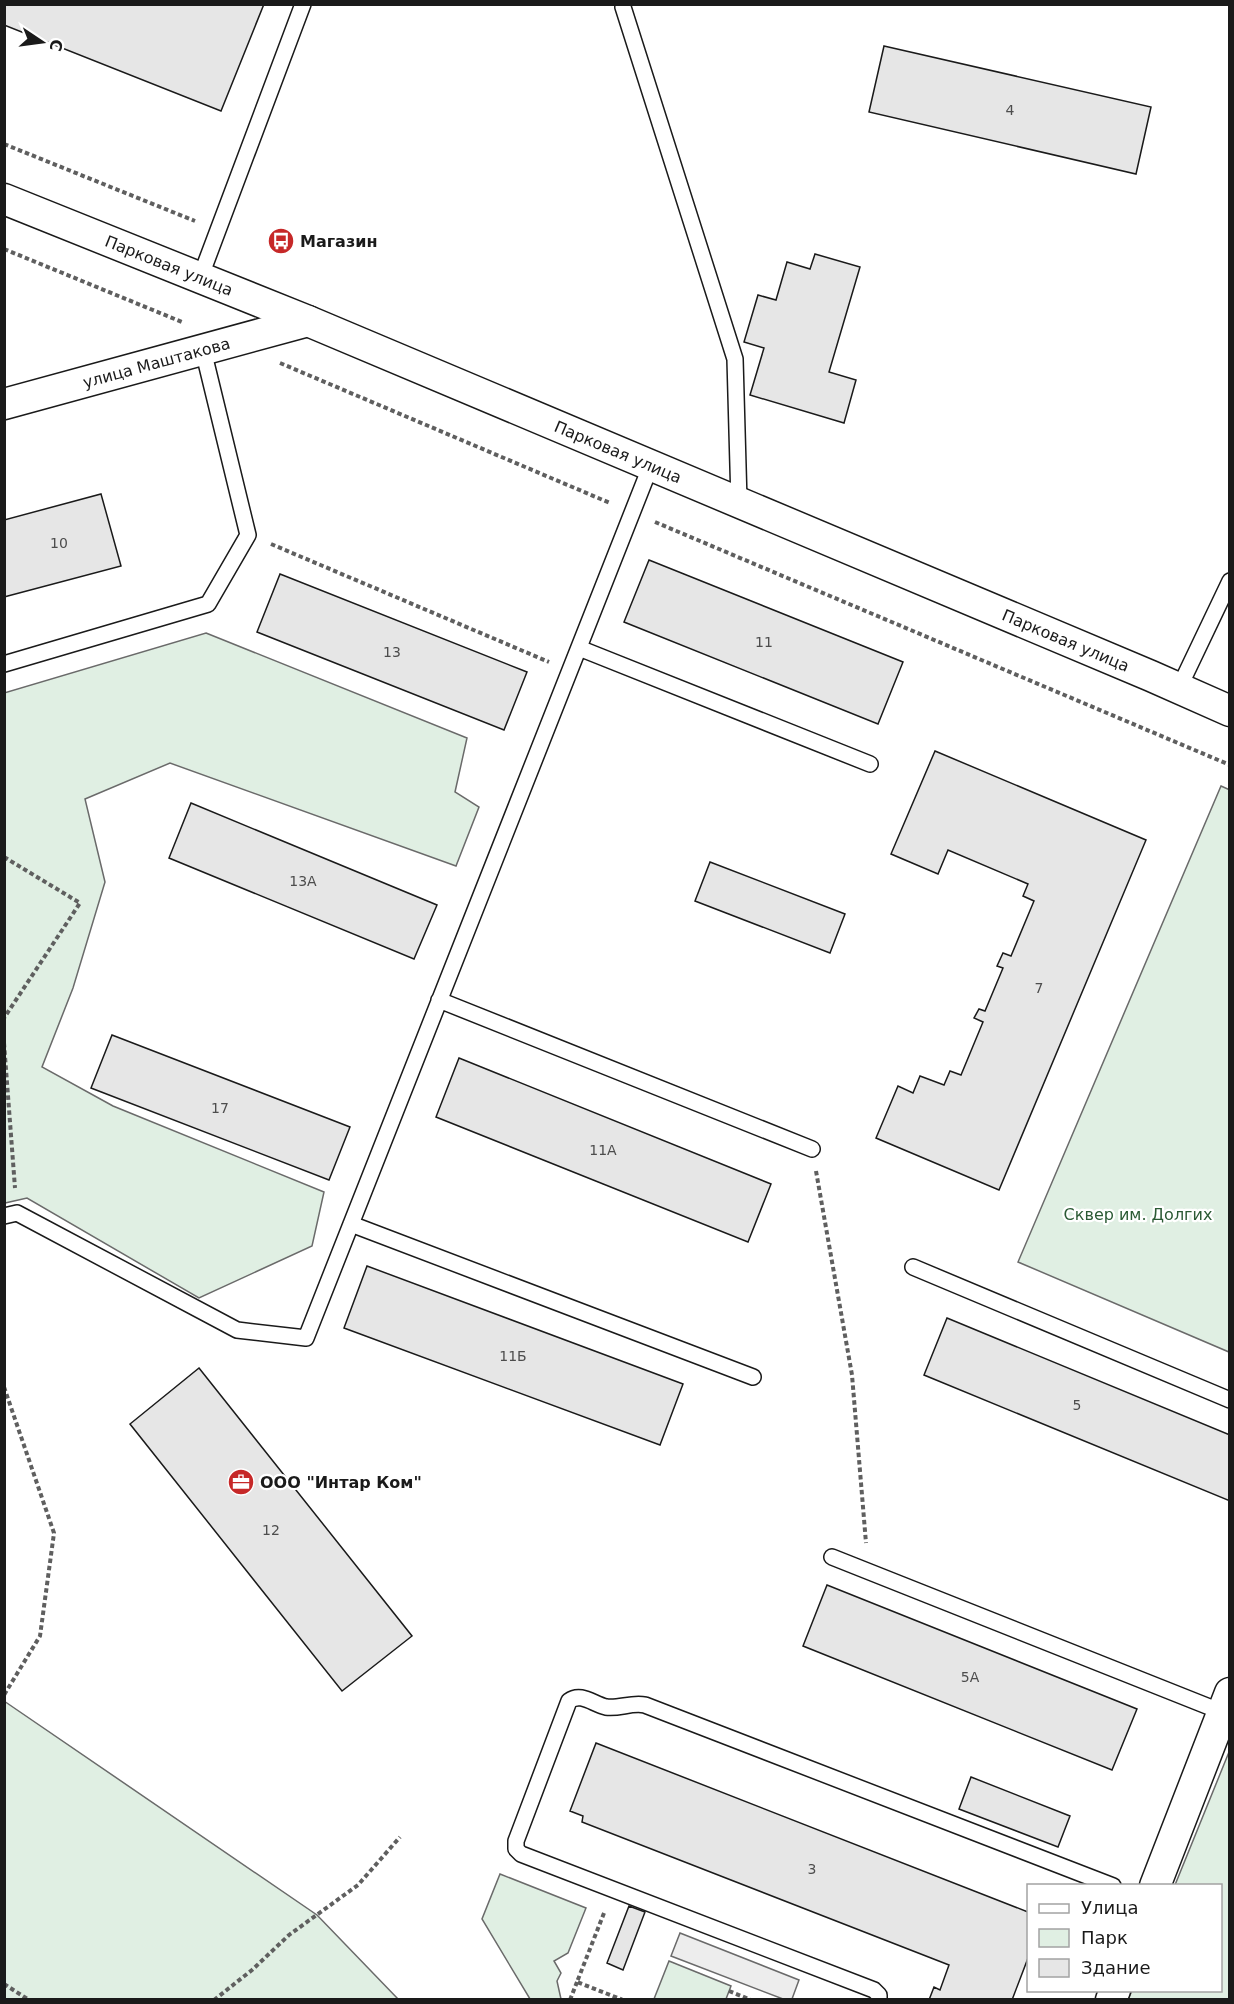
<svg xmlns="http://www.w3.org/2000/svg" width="1234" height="2004" viewBox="0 0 1234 2004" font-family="'DejaVu Sans',sans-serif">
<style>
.green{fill:#e0efe3;stroke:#6a6a6a;stroke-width:1.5}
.parking{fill:#ededed;stroke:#6a6a6a;stroke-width:1.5}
.building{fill:#e6e6e6;stroke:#1a1a1a;stroke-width:1.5}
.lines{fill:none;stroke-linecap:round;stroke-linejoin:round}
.service-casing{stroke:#1a1a1a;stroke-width:18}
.minor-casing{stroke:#1a1a1a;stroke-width:33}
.path{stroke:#5f5f5f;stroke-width:4;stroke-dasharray:4.5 3;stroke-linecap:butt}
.service{stroke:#fff;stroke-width:15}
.minor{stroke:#fff;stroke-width:30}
.labels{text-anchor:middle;stroke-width:4.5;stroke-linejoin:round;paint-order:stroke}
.number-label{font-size:14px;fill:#4d4d4d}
.poi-label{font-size:16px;font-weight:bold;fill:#1a1a1a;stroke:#fff;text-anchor:start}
.street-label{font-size:16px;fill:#1a1a1a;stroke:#fff}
.park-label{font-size:16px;fill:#2b5a34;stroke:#fff}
</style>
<rect width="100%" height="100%" fill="#fff"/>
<!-- green -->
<path class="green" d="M206,633L467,738L455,792L479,807L456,866L170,763L85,799L105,882L73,988L42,1067L113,1106L324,1192L312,1246L199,1298L27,1198L5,1203L4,693Z
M1221,786L1230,790L1229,1352L1018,1262Z
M4,1701L317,1915L398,1999H5Z
M1229,1752V1999H1128L1132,1991L1220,1990V1886L1175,1885Z
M500,1874L586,1908L568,1953L554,1961L561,1973L557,1981L561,1999H530L482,1919Z
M669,1961L731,1986L726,1999H654Z"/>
<!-- parking -->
<path class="parking" d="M680,1933L799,1980L792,1999H783L671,1956Z"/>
<!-- building -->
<path class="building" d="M4,4H264L221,111L4,25Z
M884,46L1151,107L1136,174L869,112Z
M815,254L860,267L829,372L856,380L844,423L750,395L764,348L744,342L758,295L776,300L787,262L810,269Z
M101,494L121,566L4,597V520Z
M649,560L903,662L878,724L624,622Z
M280,574L527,672L504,730L257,632Z
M935,751L1146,840L999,1190L876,1138L898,1086L913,1093L920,1076L944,1085L950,1071L961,1075L983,1022L974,1018L979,1009L985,1011L1003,968L997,966L1003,953L1011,956L1034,901L1023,896L1028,884L948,850L938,874L891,854Z
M191,803L437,905L414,959L169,858Z
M710,862L845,914L830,953L695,901Z
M112,1035L350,1127L329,1180L91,1088Z
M459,1058L771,1184L748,1242L436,1117Z
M367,1266L683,1384L660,1445L344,1328Z
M947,1318L1230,1435V1501L924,1375Z
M199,1368L412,1636L342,1691L130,1424Z
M827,1585L1137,1709L1112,1770L803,1646Z
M596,1743L1028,1912V1958L1012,2000H929L934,1987L940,1990L949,1965L582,1822L583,1816L570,1811Z
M971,1777L1070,1816L1058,1847L959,1809Z
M629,1906L645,1912L623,1970L607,1963Z"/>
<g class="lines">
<defs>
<path id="service" d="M623,7L735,359L739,502
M200,278L303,4
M579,648L870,764
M4,664L208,604L248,535L203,350
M1179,688L1230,581
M439,1000L812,1149
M4,1216L17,1213L237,1330L306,1338L651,465
M351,1224L753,1377
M913,1267L1230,1400
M832,1557L1222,1712
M879,2000V1995L874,1990L521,1854L516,1849V1841L569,1701C581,1692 593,1704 606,1707C619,1709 632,1702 645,1705L1113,1886"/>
<g id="minor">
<path id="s1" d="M4,199L308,321L1151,676L1230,711"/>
<path id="s2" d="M4,404L308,321"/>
<path d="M1155,1886L1230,1693"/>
<path d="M1111,2000L1115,1990"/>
</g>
</defs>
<!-- service casing -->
<use href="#service" class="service-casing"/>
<!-- minor casing -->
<use href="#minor" class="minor-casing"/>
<!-- path -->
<path class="path" d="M4,144L195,221
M4,249L182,322
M280,363L610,503
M655,522L1230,765
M271,544L549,662
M4,857L80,903L4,1018
M4,1043L15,1188
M816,1171L852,1375L866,1543
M4,1387L54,1533L40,1636L4,1695
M604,1913L577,1982L623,2000
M4,1984L29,2000
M729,1991L751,2000
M214,2000L252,1970L289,1935L358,1885L400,1837
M570,2000L577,1982"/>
<!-- service -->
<use href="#service" class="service"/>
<!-- minor -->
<use href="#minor" class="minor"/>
</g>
<!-- icons -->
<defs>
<symbol id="bus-disc" viewBox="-11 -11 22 22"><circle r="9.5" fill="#c62828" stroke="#fff"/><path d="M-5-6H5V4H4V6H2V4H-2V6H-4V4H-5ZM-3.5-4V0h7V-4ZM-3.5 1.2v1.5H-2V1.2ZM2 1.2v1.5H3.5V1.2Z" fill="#fff"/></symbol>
<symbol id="office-disc" viewBox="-11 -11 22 22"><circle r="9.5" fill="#c62828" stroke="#fff"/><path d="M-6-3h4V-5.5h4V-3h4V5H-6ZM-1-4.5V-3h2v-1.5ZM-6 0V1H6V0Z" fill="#fff"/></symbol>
</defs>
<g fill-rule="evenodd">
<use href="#bus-disc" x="266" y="226" width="30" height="30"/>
<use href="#office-disc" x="226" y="1467" width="30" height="30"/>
</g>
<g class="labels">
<!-- number labels -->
<g class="number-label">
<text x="1010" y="115">4</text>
<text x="59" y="548">10</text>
<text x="764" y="647">11</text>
<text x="392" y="657">13</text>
<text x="303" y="886">13А</text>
<text x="1039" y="993">7</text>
<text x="220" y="1113">17</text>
<text x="603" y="1155">11А</text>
<text x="513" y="1361">11Б</text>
<text x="1077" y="1410">5</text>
<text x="271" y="1535">12</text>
<text x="970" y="1682">5А</text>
<text x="812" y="1874">3</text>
</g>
<!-- poi labels -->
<g class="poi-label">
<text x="300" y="247">Магазин</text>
<text x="260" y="1488">ООО "Интар Ком"</text>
</g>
<!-- street labels -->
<g class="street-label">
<text dy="6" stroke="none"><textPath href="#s1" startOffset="178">Парковая улица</textPath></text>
<text dy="6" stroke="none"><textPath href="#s2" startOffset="158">улица Маштакова</textPath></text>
<text dy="6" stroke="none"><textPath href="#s1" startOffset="664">Парковая улица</textPath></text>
<text dy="6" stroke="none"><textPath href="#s1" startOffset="1150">Парковая улица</textPath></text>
</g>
<!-- park labels -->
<g class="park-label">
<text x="1138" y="1220">Сквер им. Долгих</text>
</g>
</g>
<!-- border -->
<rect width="1234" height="2004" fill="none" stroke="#1a1a1a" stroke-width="12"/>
<!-- legend -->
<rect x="1027" y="1884" width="195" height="108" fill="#ffffff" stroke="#a3a3a3" stroke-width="1.5"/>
<rect x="1039" y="1904" width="30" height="9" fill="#ffffff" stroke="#a3a3a3" stroke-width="1.5"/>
<text x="1081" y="1914" font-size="18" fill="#1a1a1a">Улица</text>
<rect x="1039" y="1929" width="30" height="18" fill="#e0efe3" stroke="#a3a3a3" stroke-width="1.5"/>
<text x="1081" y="1944" font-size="18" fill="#1a1a1a">Парк</text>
<rect x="1039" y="1959" width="30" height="18" fill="#e6e6e6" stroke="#a3a3a3" stroke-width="1.5"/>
<text x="1081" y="1974" font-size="18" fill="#1a1a1a">Здание</text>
<!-- north arrow -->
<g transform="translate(42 42) rotate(103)" stroke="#ffffff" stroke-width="4.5" paint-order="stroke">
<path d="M0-4.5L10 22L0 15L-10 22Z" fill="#1a1a1a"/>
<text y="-9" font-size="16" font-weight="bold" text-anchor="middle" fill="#1a1a1a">С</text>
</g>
</svg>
